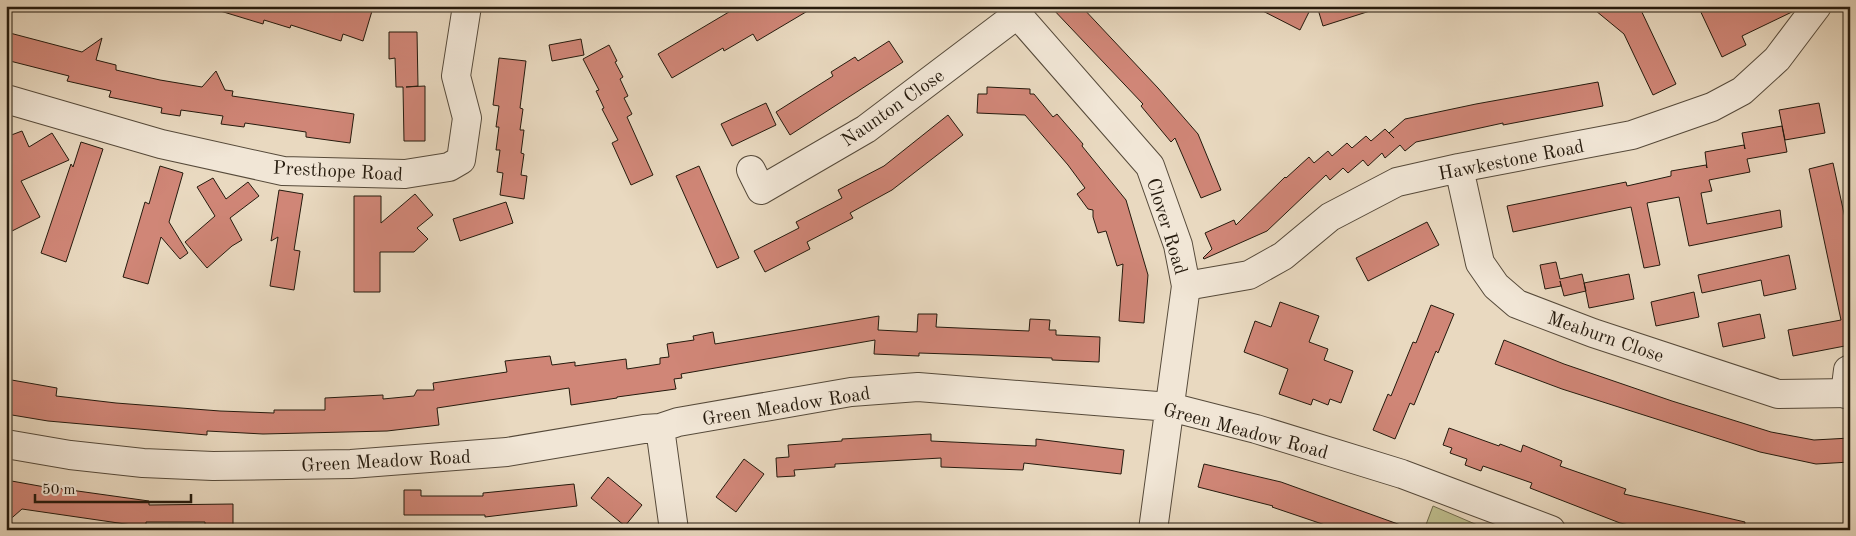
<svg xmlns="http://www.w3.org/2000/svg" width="1856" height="536" viewBox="0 0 1856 536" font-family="'Old Standard TT',serif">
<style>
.green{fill:#bebd8d;stroke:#726c4d}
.building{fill:#d08677;stroke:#251a0d}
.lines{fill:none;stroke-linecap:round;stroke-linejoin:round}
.minor-casing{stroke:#564a3a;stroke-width:30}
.minor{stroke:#f1e6d6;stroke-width:28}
.labels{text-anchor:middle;stroke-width:4;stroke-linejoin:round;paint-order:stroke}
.street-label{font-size:19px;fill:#251a0d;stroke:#f1e6d6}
</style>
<rect width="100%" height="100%" fill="#e9d9c0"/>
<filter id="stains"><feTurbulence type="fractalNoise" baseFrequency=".004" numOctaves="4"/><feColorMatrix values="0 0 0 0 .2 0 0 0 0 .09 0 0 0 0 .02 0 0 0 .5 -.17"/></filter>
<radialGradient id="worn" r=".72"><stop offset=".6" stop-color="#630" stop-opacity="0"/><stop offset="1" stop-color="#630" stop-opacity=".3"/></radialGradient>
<!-- green -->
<path class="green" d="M1433,506L1489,530H1424Z"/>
<!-- building -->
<path class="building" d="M218,6H357L372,11L363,41L343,34L341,41L291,25L290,28L264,20L263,24L217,10Z
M739,6H816L757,41L753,34L724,51L723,48L672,78L658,54Z
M1050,6H1081L1158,88L1198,134L1221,190L1201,198L1175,138L1171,142L1141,106L1143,104Z
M1253,6H1312L1300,30Z
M1317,6H1372L1373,10L1323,26Z
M1590,6H1639L1676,84L1653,95L1624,34Z
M1698,6H1797L1794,11L1742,36L1746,45L1722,57Z
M6,32L82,52L102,38L96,60L116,65V70L160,80L202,87L216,71L225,90L233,91L232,96L354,114L350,143L306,137V132L245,123L244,127L221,124L223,116L181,110L180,116L161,113L162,108L109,97L111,91L67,81L69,76L6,60Z
M389,32H417L418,86L406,87L425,86V141H404L403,87H396L395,58L389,59Z
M581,39L584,55L552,61L549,45Z
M889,41L903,62L790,135L776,112L833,76L831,72L855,57L858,61Z
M609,45L617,61L615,62L623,77L620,79L628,96L624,98L632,114L627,117L653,175L631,185L612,143L618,140L602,109L604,108L596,91L599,90L583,59Z
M499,58L526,61L520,108L523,109L520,130H524L521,153L524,154L521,175L527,176L524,199L500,195L503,173L497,172L500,150H496L499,127H496L499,106L493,105Z
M1598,82L1603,106L1503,125V123L1416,142L1405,151L1400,145L1385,158L1382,153L1368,166L1363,160L1348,173L1343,168L1330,180L1326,175L1267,231L1204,259L1203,258L1212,249L1205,233L1234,220L1236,225L1285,177L1286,178L1309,157L1314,163L1328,151L1332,156L1347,143L1352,148L1366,136L1371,141L1385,129L1394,138L1389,133L1405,119L1476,104Z
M987,87L1030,89V94H1034L1053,117L1057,114L1083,144L1082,146L1126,200L1148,275L1144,323L1119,321L1123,264L1117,266L1106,231L1098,233L1093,217V210L1088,209L1077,194L1085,188L1068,165L1025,115L977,113L978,94H987Z
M766,103L776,125L732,146L721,124Z
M1819,103L1825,133L1785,140L1779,110Z
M948,115L963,135L892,190L850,213L853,218L807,242L810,249L765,272L754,251L799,228L796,222L842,198L838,190L884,166Z
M1782,126L1787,152L1747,159L1750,172L1709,180L1712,191L1701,193L1707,224L1780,210L1782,227L1689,246L1679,197L1647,203L1660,265L1644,268L1631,207L1513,232L1507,206L1626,182L1627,186L1671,176V171L1706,165L1707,168L1705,152L1744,145L1745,149L1742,133Z
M22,131L29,147L52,133L69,160L21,181L40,217L6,234V137Z
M81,142L103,149L66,262L41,253L71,164L73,167Z
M1833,163L1850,241V345L1793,356L1788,330L1841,320L1809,169Z
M160,166L183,173L169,222L188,253L180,259L161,237L148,284L123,277L145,202L149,204Z
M699,166L739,258L717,268L676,176Z
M213,178L226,199L248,182L259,196L230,218L242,240L232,246L207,268L185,242L215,216L197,187Z
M279,190L303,194L294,250L300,251L294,290L270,286L278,237L271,241Z
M415,194L433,215L417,228L428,239L414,252H380V292H354V196H381V223Z
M506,202L513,223L460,241L453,219Z
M1427,222L1439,245L1368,281L1356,258Z
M1789,255L1796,289L1764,296L1761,280L1702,293L1698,275Z
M1556,262L1560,279L1582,274L1586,291L1564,296L1560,281L1561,286L1545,289L1540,265Z
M1629,274L1634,299L1589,308L1584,283Z
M1694,292L1699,317L1656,326L1651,302Z
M1280,302L1319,316L1309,342L1328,349L1324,360L1353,371L1341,403L1330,399L1328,405L1313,399L1311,405L1279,394L1288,369L1244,352L1255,321L1271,327Z
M1431,305L1454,314L1438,353L1436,351L1414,405L1410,403L1395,439L1373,430L1388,394L1391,396L1413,342L1416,343Z
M918,314H937L936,327L1029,331L1030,319L1050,320L1049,330H1056V335L1100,337L1099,362L1052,360V358L980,355L919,353V356L874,354L875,340L681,374L682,378L674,379L676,389L617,397V398L571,405L569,388L437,408L439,425L387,431L263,434L207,431V435L48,421L6,414V379L57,388L56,396L116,403L220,411L274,413V410H325V398L383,395V399L414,396L417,390H434L433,383L507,372L505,361L550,356L552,365L575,362V366L626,359L627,369L660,364V358L669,357L667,344L694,340L693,336L713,332L715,344L879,316L878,330L917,332Z
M1760,314L1765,338L1723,347L1718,323Z
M1504,340L1564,364L1672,401L1771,432L1814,440L1850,438V462L1816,464L1760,452L1562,389L1495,364Z
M1449,428L1499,446L1500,444L1521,452L1523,445L1562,461L1560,466L1626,489L1624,494L1745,522L1744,530H1652L1620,523L1530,488L1532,483L1483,466L1481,471L1465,465L1467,459L1450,453L1452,448L1443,445Z
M931,434V441L1036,446V439L1124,450L1121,474L1024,463L1023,470L941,467V458L835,464V467L794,470L795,476L777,477L776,458L789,457L788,445L842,441V439Z
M744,459L764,474L736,512L716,497Z
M1204,464L1281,482L1409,528L1408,530H1340L1272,507L1273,506L1198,487Z
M608,477L642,505L625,526L591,498Z
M6,480L56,489V488L149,501V505L233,504V530H205V522H146V527L22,509L6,523Z
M574,484L577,506L485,517V515H404V490H421V496H483V493Z"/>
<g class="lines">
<defs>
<path id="minor" d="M1010,6L1150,166L1178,245L1186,286L1153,530
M6,99L161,144L283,171L405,174L449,167L461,160L467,118L456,76L467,6
M1459,168L1480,263L1496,286L1517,304L1593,333L1778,394L1850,393
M751,170L761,190L866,129L1018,14
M1186,286L1249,275L1283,256L1330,217L1397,182L1459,168L1632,135L1712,107L1742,91L1777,59L1817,6
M1845,394L1848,370
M660,428L674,530
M6,444L70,455L143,463L213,466L351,464L507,452L644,429L660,428L678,422L851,392L918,387L1170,407L1256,429L1402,474L1551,530"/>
</defs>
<!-- minor casing -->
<use href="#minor" class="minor-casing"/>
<!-- minor -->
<use href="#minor" class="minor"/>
</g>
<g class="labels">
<!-- street labels -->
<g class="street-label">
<text transform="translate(892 107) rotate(-35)" y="7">Naunton Close</text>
<text transform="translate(1511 159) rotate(-11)" y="7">Hawkestone Road</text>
<text transform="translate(338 170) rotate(3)" y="7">Presthope Road</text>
<text transform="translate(1168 226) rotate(73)" y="7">Clover Road</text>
<text transform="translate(1606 336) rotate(19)" y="7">Meaburn Close</text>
<text transform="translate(786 405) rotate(-9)" y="7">Green Meadow Road</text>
<text transform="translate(1246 430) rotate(15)" y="7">Green Meadow Road</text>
<text transform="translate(386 460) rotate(-3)" y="7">Green Meadow Road</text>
</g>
</g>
<!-- margin -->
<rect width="1856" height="536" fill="none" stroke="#e9d9c0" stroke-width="25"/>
<rect x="8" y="8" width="1841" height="521" fill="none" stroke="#251a0d" stroke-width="2.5"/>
<rect x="12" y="12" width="1831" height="511" fill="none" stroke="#251a0d"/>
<!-- scale -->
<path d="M35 494v8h156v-8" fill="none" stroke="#251a0d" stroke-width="2.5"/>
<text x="42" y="494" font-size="15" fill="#251a0d" stroke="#f1e6d6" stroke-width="4" paint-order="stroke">50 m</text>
<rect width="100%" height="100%" filter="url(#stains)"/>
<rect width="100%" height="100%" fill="url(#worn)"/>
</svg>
